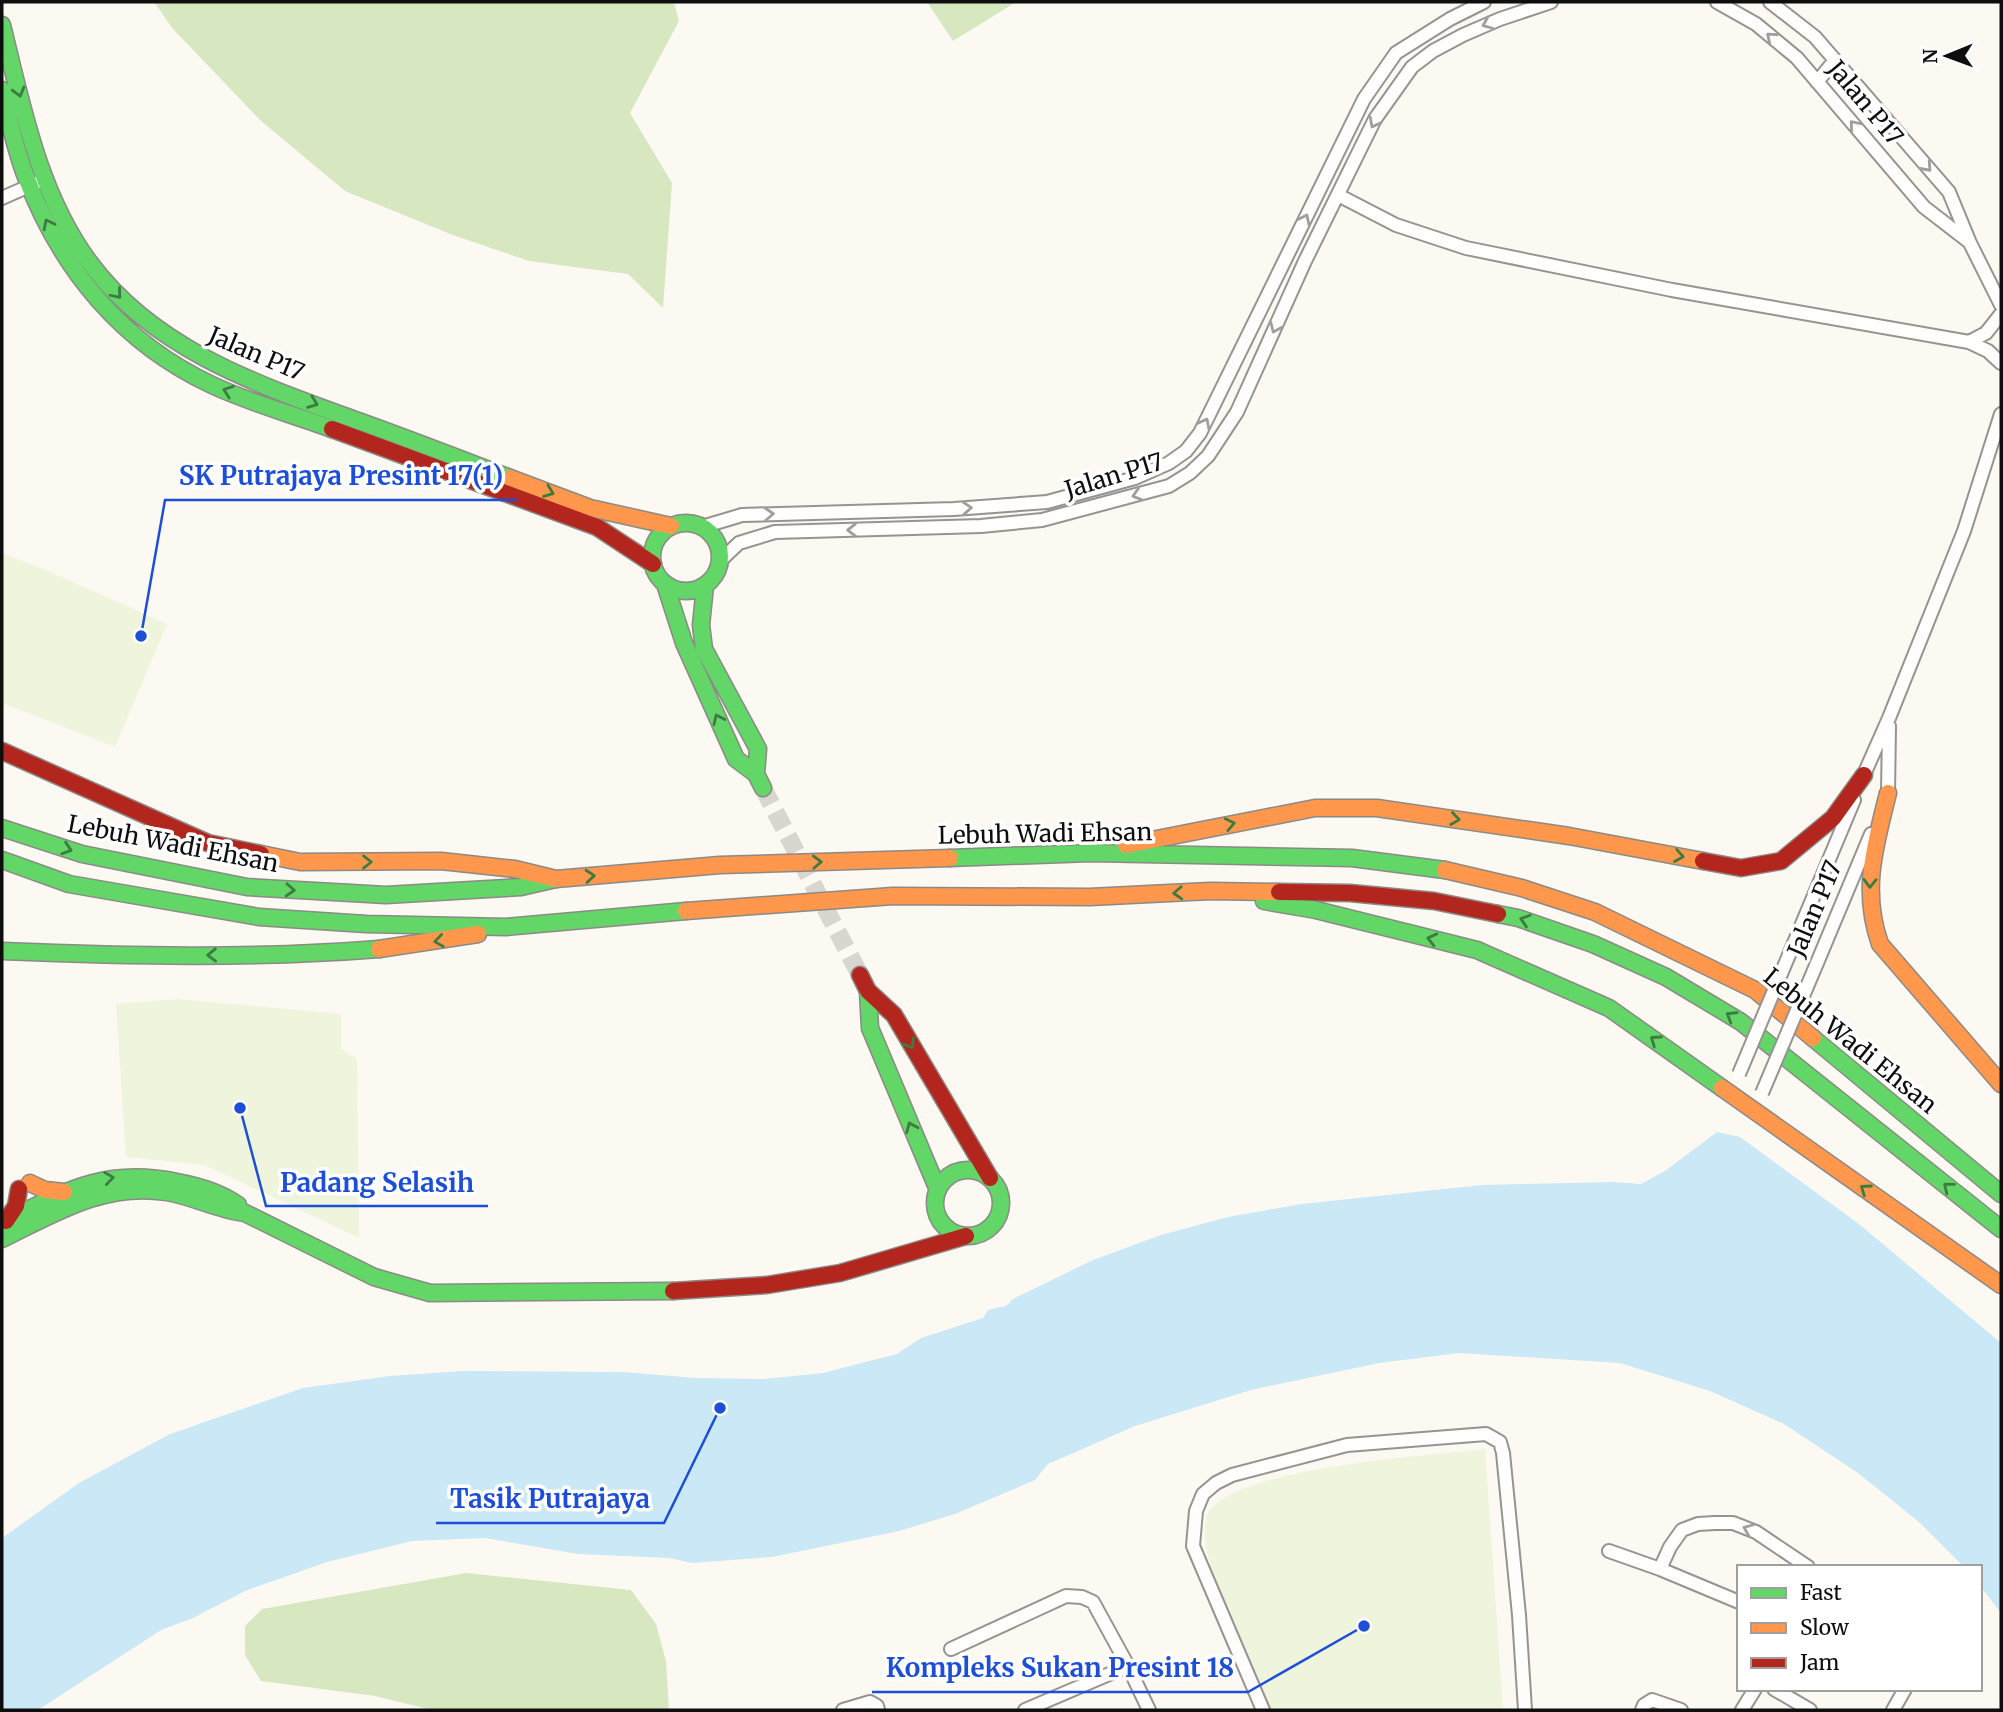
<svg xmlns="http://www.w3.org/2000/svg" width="2003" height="1712" viewBox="0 0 2003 1712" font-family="Merriweather,serif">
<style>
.forest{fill:#d7e8c0}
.pitch{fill:#eff4dd}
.water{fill:#cae8f5}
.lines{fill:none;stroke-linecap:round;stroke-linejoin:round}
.secondary-tunnel{stroke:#d8d6d0;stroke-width:18;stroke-dasharray:18 9;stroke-linecap:butt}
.street-casing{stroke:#959491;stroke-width:16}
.fast-casing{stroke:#8c8a87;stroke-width:19}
.slow-casing{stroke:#8c8a87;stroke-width:19}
.jam-casing{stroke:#8c8a87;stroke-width:19}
.street{stroke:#fffefd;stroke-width:12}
.fast{stroke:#63d668;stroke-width:16}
.slow{stroke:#ff974d;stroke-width:16}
.jam{stroke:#b3261e;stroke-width:16}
.street-bridge-casing{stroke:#959491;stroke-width:16;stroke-linecap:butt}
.street-bridge{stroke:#fffefd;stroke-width:12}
.oneway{stroke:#9f9e9d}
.oneway2{stroke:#3d7c40}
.labels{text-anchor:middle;stroke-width:7;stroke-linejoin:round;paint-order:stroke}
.street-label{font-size:24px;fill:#0e0e0e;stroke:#fff}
.leader{fill:none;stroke:#1d4ed8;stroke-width:2.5}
.callout-dot{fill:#1d4ed8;stroke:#fff;stroke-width:2.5}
.callout-label{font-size:26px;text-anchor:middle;font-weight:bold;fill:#1d4ed8;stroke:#fff;stroke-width:7;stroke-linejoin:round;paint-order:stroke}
</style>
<rect width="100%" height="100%" fill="#fcf9f2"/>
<!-- forest -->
<path class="forest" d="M154,2H674L679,21L630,113L672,183L663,308L628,274L529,261L450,234L345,191L260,120L173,29Z
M927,2H1022H1016L953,41Z
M466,1573L631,1590L656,1624L666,1661L669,1710H432L375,1696L261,1681L245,1655V1626L262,1609Z"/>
<!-- pitch -->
<path class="pitch" d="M2,553L46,570L167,624L115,747L2,703Z
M178,999L341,1014V1049L357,1059L359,1238L205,1165L126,1157L116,1004Z
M1485,1449L1503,1710H1266C1249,1668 1196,1559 1206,1518C1219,1468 1436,1455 1485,1449Z"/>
<!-- water -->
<path class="water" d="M1717,1132L1740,1137L1859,1224L2001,1343V1613L1980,1586V1567H1964L1919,1522L1858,1473L1784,1424L1710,1391L1620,1363L1459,1353L1379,1363L1251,1390L1135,1426L1048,1464L1035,1480L955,1514L899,1531L772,1557L692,1563L669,1558L578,1554L485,1538L412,1541L327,1562L245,1591L193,1618L161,1630L38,1710H2V1538L79,1483L170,1434L303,1388L390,1376L463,1371L623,1372L696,1378L764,1379L823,1373L897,1354L921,1338L983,1318L988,1310L1006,1306L1013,1299L1093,1260L1161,1235L1228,1217L1302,1204L1482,1185L1612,1182L1641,1184L1665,1171Z"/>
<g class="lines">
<!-- secondary-tunnel -->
<path class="secondary-tunnel" d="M763,788L860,975"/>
<defs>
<path id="street" d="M1717,2L1756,24L1797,58L1924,207L1968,241
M1770,2L1815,37L1949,192L1970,243L2001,305
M1817,82L1835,60
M1338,195L1396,225L1466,248L1672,290L1969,342L1988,351L2001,363
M2,198L36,183
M1969,342L1986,333L2001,314
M702,527L742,515L954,509L1047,502L1135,478L1169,463L1186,451L1200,433L1364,99L1396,53L1450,19L1484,2
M720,561L739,543L775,532L981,526L1042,520L1169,486L1190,473L1208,456L1237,412L1305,261L1375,119L1412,67L1433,51L1463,35L1500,19L1551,2
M1862,779L1889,718L1964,531L2001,414
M1886,798L1888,793L1889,726
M1794,943L1854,800
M1817,963L1871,834
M1609,1551L1660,1569L1739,1602
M1660,1569L1670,1547L1682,1530L1698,1524L1715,1523H1733L1756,1532L1808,1567
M951,1649L1066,1596L1082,1597L1093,1602L1128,1666L1149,1710
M1774,1689L1810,1710
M843,1710L870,1702L877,1706L878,1710
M1025,1710L1128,1666
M1263,1710L1193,1546L1196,1511L1203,1494L1216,1483L1232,1475L1347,1445L1486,1434L1500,1442L1503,1453L1519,1615L1525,1710
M1642,1710L1644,1705L1652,1700L1681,1710
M1742,1710L1755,1689
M1893,1710L1905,1689"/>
<path id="fast" d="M2,25C22,106 39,195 90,263C155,351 262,386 361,422C411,440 460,459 510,478
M2,90C9,119 15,149 26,177C61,269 122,343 212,385C250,403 292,414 332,429
M652 557a34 34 0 1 1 68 0a34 34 0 1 1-68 0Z
M665,584L684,643L736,759L756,774L763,788
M705,586L701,625L704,649L758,749L756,774
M2,828L82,854L247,887L386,895L521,887L556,879
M950,858L1091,853L1352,858L1445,870
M2,860L69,884L259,917L366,924L506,927L686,911
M1264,901L1316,910L1477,950L1609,1008L1722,1088
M1498,914L1518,918L1593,944L1666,977L1741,1022L2001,1229
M2,951C127,956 254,959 379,949
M868,991L870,1028L938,1190
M1813,1038L2001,1194
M935 1203a33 33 0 1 1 66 0a33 33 0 1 1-66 0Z
M2,1223C65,1191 105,1167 177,1182C199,1186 220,1192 238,1205
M2,1239C55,1213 105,1182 166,1192C193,1196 217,1210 245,1213L374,1277L430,1293L673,1291"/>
<path id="slow" d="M510,478L590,508L671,526
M1888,793C1875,846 1861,890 1880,944L2001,1084
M1126,845L1315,808H1377L1569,836L1703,861
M261,854L300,862L441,861L515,869L552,878
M1445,870L1522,888L1595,912L1755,990L1813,1038
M556,879L720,865L950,858
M686,911L893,896L1090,897L1210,891L1279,892
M379,949L478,934
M1722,1088L2001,1285
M30,1183L45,1190L64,1192"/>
<path id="jam" d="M332,429L597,527L653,564
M2,751L208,843L261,854
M1703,861L1741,868L1781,861L1833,818L1864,775
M1279,892L1350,893L1434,901L1498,914
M860,975L868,991L894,1015L990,1178
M6,1221L16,1206L19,1189
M673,1291L767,1285L840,1273L966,1236"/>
</defs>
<!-- street casing -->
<use href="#street" class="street-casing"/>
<!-- fast casing -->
<use href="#fast" class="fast-casing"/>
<!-- slow casing -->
<use href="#slow" class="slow-casing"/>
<!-- jam casing -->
<use href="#jam" class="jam-casing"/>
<!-- street -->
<use href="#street" class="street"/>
<!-- fast -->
<use href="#fast" class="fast"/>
<!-- slow -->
<use href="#slow" class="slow"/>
<!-- jam -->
<use href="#jam" class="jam"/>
<defs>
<path id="street-bridge" d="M1739,1074L1794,943
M1762,1093L1817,963"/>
</defs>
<!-- street-bridge casing -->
<use href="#street-bridge" class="street-bridge-casing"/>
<!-- street-bridge -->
<use href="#street-bridge" class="street-bridge"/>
</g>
<!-- one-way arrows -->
<defs><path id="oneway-chevron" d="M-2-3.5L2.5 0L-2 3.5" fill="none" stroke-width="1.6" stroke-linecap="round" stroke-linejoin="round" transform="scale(1.75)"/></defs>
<g class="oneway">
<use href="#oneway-chevron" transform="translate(1487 24) rotate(157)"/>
<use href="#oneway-chevron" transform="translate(1771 37) rotate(-140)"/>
<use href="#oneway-chevron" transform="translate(1374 123) rotate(118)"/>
<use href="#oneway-chevron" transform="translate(1854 125) rotate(-130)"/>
<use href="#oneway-chevron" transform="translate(1927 167) rotate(48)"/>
<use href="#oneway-chevron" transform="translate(1305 219) rotate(-64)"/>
<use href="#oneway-chevron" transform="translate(1275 328) rotate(114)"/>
<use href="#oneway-chevron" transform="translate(1205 423) rotate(-63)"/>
<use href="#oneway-chevron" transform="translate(1137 495) rotate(163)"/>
<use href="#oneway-chevron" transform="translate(967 508) rotate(-4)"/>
<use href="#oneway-chevron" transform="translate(769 514) rotate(-3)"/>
<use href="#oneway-chevron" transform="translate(852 530) rotate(179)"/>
<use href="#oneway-chevron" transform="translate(1748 1529) rotate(-157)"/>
</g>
<g class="oneway2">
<use href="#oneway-chevron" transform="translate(19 92) rotate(75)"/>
<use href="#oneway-chevron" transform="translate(48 224) rotate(-117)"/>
<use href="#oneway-chevron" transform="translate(117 294) rotate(50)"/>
<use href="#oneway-chevron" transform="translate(228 391) rotate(-160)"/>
<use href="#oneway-chevron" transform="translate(313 403) rotate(21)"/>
<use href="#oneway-chevron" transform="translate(549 492) rotate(21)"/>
<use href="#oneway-chevron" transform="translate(718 719) rotate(-115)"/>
<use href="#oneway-chevron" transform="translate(1455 819) rotate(8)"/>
<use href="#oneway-chevron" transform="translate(1230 824) rotate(-12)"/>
<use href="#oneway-chevron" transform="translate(67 849) rotate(18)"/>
<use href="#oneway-chevron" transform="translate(1679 856) rotate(10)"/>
<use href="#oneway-chevron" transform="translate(367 862)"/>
<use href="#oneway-chevron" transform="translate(817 862) rotate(-2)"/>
<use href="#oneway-chevron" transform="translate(590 876) rotate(-5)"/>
<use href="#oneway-chevron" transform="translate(1870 883) rotate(91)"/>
<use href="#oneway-chevron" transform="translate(290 890) rotate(3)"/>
<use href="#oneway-chevron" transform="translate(1178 893) rotate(177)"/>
<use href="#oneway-chevron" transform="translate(1525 920) rotate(-162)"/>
<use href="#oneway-chevron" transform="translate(1432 939) rotate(-166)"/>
<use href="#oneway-chevron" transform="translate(439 941) rotate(172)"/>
<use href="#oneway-chevron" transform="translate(212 955) rotate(179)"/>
<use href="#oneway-chevron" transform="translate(1731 1016) rotate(-149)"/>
<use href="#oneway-chevron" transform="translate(1655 1040) rotate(-145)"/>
<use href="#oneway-chevron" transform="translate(910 1044) rotate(60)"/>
<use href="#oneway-chevron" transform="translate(911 1127) rotate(-113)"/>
<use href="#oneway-chevron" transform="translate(109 1178) rotate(-8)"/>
<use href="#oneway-chevron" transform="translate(1948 1187) rotate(-141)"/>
<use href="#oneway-chevron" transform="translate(1865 1189) rotate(-145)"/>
</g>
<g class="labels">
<!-- street labels -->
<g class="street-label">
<text transform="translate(1865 103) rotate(50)" y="8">Jalan P17</text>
<text transform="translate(256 354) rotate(23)" y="8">Jalan P17</text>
<text transform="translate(1114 476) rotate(-17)" y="8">Jalan P17</text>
<text transform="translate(1045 834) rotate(-1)" y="8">Lebuh Wadi Ehsan</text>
<text transform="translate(173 844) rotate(11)" y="8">Lebuh Wadi Ehsan</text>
<text transform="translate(1815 909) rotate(-67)" y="8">Jalan P17</text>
<text transform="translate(1850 1041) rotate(39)" y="8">Lebuh Wadi Ehsan</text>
</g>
</g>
<!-- callouts -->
<path class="leader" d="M141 636L165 500H517M240 1108L266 1206H488M720 1408L664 1523H436M1364 1626L1248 1692H872"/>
<g class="callout-dot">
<circle cx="141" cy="636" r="7"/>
<circle cx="240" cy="1108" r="7"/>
<circle cx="720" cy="1408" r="7"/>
<circle cx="1364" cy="1626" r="7"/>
</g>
<g class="callout-label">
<text x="341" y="485">SK Putrajaya Presint 17(1)</text>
<text x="377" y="1192">Padang Selasih</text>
<text x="550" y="1508">Tasik Putrajaya</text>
<text x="1060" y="1677">Kompleks Sukan Presint 18</text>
</g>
<!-- border -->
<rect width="2003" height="1712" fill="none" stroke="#0e0e0e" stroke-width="7"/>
<!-- legend -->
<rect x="1737" y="1565" width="245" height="126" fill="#ffffff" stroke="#9f9f9f" stroke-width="2"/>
<rect x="1751" y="1588" width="35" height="10" fill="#63d668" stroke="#9f9f9f" stroke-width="2"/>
<text x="1800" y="1600" font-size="21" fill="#0e0e0e">Fast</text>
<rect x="1751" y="1623" width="35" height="10" fill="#ff974d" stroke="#9f9f9f" stroke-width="2"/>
<text x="1800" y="1635" font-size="21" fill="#0e0e0e">Slow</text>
<rect x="1751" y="1658" width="35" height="10" fill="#b3261e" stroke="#9f9f9f" stroke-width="2"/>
<text x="1800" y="1670" font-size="21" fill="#0e0e0e">Jam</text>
<!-- north arrow -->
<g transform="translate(1947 56) rotate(269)" stroke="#ffffff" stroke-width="5" paint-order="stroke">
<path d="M0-5L12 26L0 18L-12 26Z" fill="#0e0e0e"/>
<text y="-10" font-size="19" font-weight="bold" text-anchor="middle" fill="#0e0e0e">N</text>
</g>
</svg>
